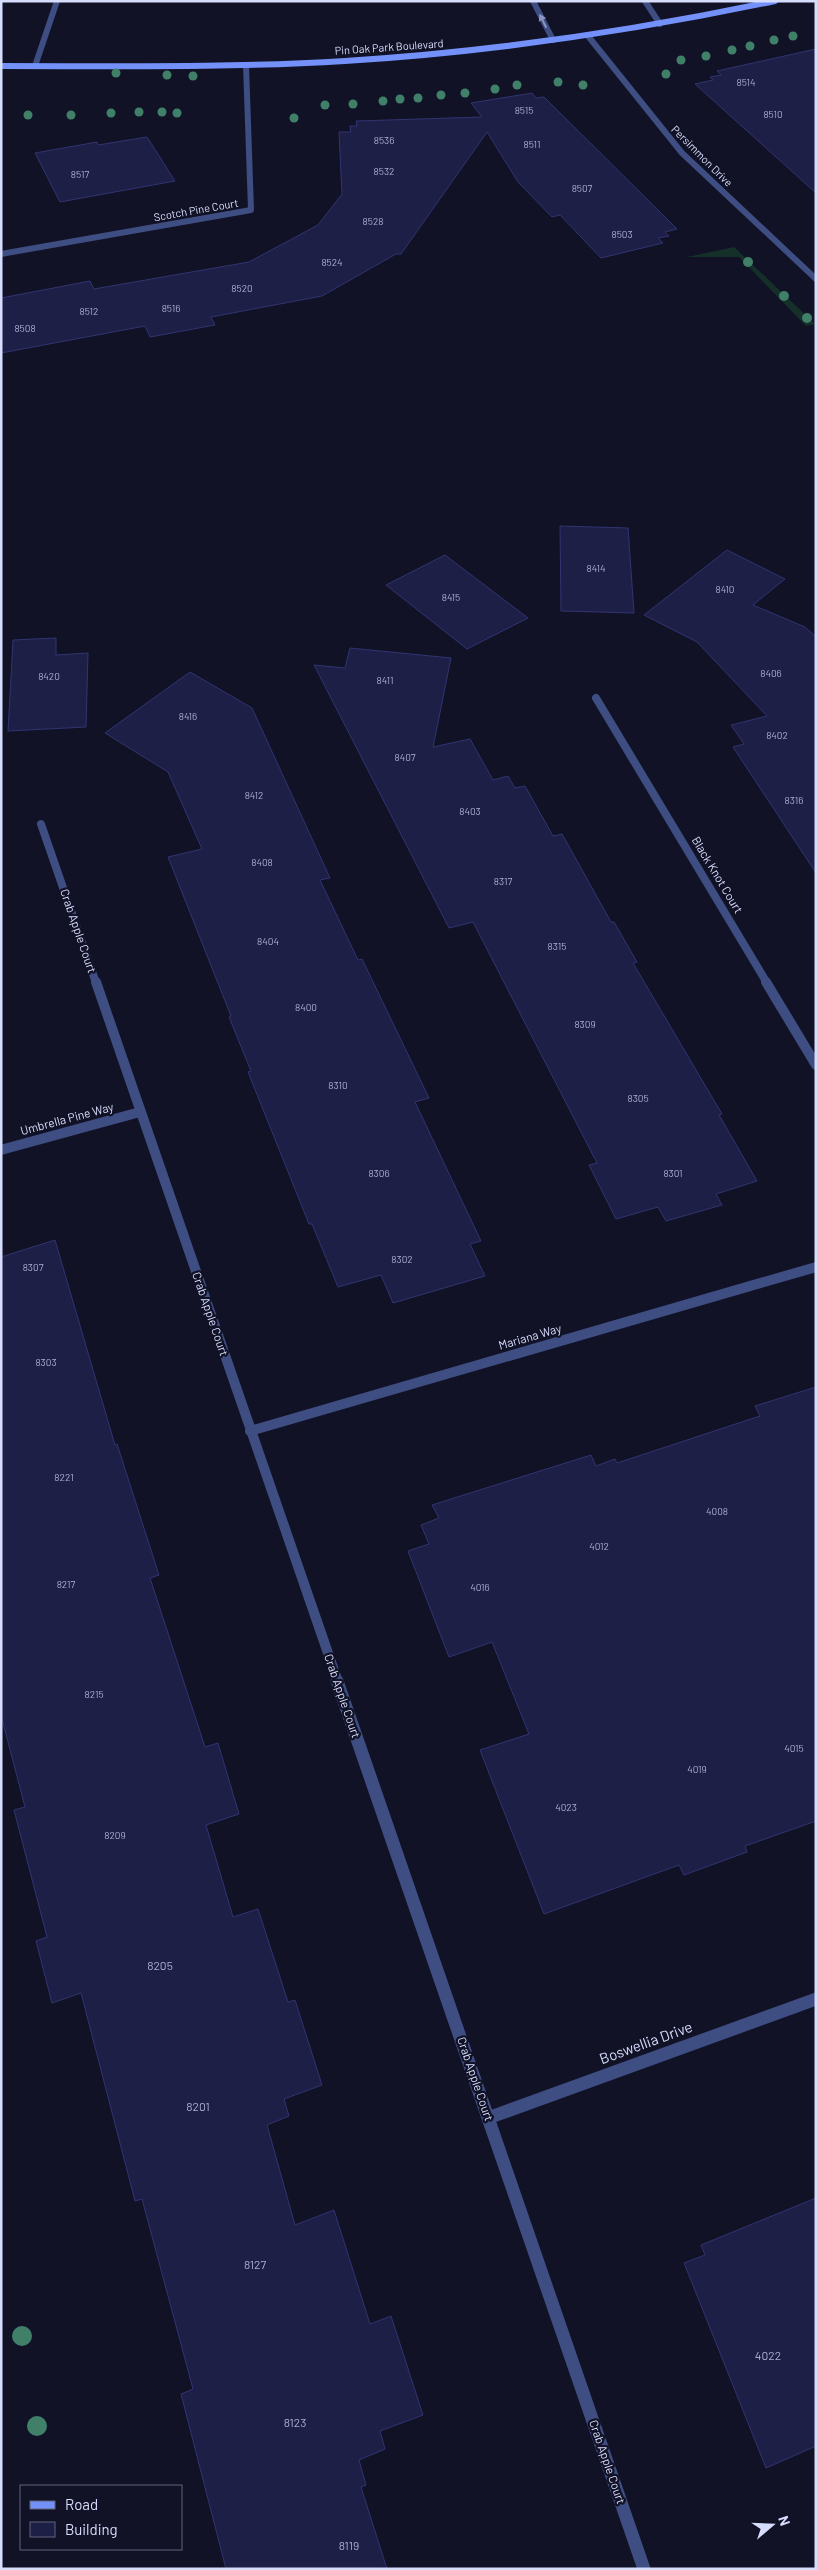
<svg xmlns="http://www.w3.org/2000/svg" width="817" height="2570" viewBox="0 0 817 2570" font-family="Barlow,sans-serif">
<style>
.green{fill:#143028}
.building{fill:#1e1f46;stroke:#313471}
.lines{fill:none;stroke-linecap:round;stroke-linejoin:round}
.lane{stroke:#3e4d82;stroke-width:6}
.street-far3{stroke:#3e4d82;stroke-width:6}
.street-far2{stroke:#3e4d82;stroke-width:8}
.street-far1{stroke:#3e4d82;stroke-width:10}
.street{stroke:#3e4d82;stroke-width:13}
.secondary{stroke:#7391f8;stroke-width:6}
.tree{fill:#408069}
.oneway{fill:#8a95c0}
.labels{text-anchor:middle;stroke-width:4.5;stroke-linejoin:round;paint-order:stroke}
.number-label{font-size:10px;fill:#a9aecf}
.far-street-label{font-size:11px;fill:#d7ddfd;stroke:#111226}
.street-label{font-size:12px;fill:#d7ddfd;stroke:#111226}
.near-number-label{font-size:12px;fill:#a9aecf}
.near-street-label{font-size:15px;fill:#d7ddfd;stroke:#111226}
</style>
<rect width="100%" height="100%" fill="#111226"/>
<!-- green -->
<path class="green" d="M734,247L815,324L806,326L739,257H687Z"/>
<!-- building -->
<path class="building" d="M816,49V193L695,84L713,80L710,77L721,75L717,71Z
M532,93L536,98L544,97L677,229L665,232L669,236L658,238L663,243L601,258L560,215L552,217L518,182L487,132L401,254H396L322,296L211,317L215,325L150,337L145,326L1,353V298L90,281L94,289L249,262L318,225L342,194L339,132H351L350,126H357L356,121L482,117L471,103Z
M147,137L175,181L60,202L35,153L97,142L98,145Z
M560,526L628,528L634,613L561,611Z
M727,550L785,579L753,605L805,627L816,637V873L733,747L744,744L731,725L767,716L697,642L644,615Z
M445,555L528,618L467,649L386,585Z
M56,638V655L88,653L86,727L8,731L13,640Z
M350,648L451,658L433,747L470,739L493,780L508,776L515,788L525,786L553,836L562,834L611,922H614L637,962L633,963L722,1114L719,1115L757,1181L716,1194L722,1205L666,1221L658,1207L616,1219L589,1165L597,1163L473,922L449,928L314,665L345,668Z
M190,672L252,708L330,878L320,880L358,960L362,959L429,1098L415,1102L481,1241L470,1244L485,1276L393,1303L381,1275L338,1287L312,1224H309L248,1072L251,1071L229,1017L231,1016L168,857L202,849L168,772L105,733Z
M55,1240L115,1445L117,1444L159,1575L150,1578L205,1747L218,1743L239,1814L206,1825L233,1917L258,1909L288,2002L295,2000L322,2085L284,2099L289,2116L267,2125L295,2225L334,2210L370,2324L391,2316L423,2415L380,2431L385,2449L359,2460L366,2485L361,2487L387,2569H226L181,2394L193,2389L142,2199L135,2201L81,1993L52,2003L36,1941L47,1937L14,1810L25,1807L1,1715V1257Z
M816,1387V1821L745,1846L747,1852L684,1875L679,1865L544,1914L480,1750L529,1734L492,1642L449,1657L408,1551L429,1544L421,1525L439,1518L432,1505L591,1455L596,1466L615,1459L617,1463L760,1416L755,1406Z
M816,2198V2446L766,2468L684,2263L705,2255L701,2245Z"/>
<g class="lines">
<!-- lane -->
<path class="lane" d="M533,1L553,40
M645,1L660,24"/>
<!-- street-far3 -->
<path class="street-far3" d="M588,36L682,153L816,279
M35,66L57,1
M1,254L251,210L246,65"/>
<!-- street-far2 -->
<path class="street-far2" d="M596,698L767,983
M41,824L96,983"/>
<!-- street-far1 -->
<path class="street-far1" d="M96,982L338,1682
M766,982L816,1065
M1,1150L140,1112
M250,1431L816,1267"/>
<!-- street -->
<path class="street" d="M337,1681L644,2569
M488,2118L816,1999"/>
<!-- secondary -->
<path class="secondary" d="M1,66C116,66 231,68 345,61C490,52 633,31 775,1"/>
</g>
<!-- trees -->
<g class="tree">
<circle cx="793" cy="36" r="4.5"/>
<circle cx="774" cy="40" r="4.5"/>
<circle cx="750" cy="46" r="4.5"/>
<circle cx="732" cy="50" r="4.5"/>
<circle cx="706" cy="56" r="4.5"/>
<circle cx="681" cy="60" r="4.5"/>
<circle cx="116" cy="73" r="4.5"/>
<circle cx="666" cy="74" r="4.5"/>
<circle cx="167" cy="75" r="4.5"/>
<circle cx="193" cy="76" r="4.5"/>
<circle cx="558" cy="82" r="4.5"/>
<circle cx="517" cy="85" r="4.5"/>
<circle cx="583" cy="85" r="4.5"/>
<circle cx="495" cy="89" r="4.5"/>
<circle cx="465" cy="93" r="4.5"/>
<circle cx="441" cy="95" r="4.5"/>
<circle cx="418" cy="98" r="4.5"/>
<circle cx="400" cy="99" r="4.5"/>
<circle cx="383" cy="101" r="4.5"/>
<circle cx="353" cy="104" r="4.5"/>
<circle cx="325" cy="105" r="4.5"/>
<circle cx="139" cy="112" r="4.5"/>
<circle cx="162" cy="112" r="4.5"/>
<circle cx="111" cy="113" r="4.5"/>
<circle cx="177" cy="113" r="4.5"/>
<circle cx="28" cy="115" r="4.5"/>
<circle cx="71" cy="115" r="4.5"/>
<circle cx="294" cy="118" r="4.5"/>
<circle cx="748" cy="262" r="5"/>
<circle cx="784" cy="296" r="5"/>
<circle cx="807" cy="318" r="5"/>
<circle cx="22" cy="2336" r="10"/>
<circle cx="37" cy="2426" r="10"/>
</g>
<!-- one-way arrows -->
<defs><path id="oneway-solid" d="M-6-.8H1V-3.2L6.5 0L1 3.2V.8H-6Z" transform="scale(1.25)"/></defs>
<use class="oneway" href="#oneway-solid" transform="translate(543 21) rotate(-116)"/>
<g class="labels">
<!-- number labels -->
<g class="number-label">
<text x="746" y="86">8514</text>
<text x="524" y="114">8515</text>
<text x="773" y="118">8510</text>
<text x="384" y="144">8536</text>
<text x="532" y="148">8511</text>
<text x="384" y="175">8532</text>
<text x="80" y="178">8517</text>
<text x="582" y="192">8507</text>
<text x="373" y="225">8528</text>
<text x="622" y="238">8503</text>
<text x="332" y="266">8524</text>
<text x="242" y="292">8520</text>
<text x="171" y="312">8516</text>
<text x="89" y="315">8512</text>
<text x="25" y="332">8508</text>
<text x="596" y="572">8414</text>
<text x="725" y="593">8410</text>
<text x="451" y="601">8415</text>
<text x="771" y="677">8406</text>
<text x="49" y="680">8420</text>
<text x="385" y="684">8411</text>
<text x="188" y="720">8416</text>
<text x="777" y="739">8402</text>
<text x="405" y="761">8407</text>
<text x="254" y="799">8412</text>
<text x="794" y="804">8316</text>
<text x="470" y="815">8403</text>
<text x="262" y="866">8408</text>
<text x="503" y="885">8317</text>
<text x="268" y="945">8404</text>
<text x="557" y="950">8315</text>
<text x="306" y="1011">8400</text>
<text x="585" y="1028">8309</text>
<text x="338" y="1089">8310</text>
<text x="638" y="1102">8305</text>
<text x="379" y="1177">8306</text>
<text x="673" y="1177">8301</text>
<text x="402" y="1263">8302</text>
<text x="33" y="1271">8307</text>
<text x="46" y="1366">8303</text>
<text x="64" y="1481">8221</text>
<text x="717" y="1515">4008</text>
<text x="599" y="1550">4012</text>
<text x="66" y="1588">8217</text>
<text x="480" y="1591">4016</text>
<text x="94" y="1698">8215</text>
<text x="794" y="1752">4015</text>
<text x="697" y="1773">4019</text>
<text x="566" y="1811">4023</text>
<text x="115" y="1839">8209</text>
</g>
<!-- far-street labels -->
<g class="far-street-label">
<text transform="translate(389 47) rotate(-4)" y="4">Pin Oak Park Boulevard</text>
<text transform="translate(702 156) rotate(45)" y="4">Persimmon Drive</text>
<text transform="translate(196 210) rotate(-10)" y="4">Scotch Pine Court</text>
</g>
<!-- street labels -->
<g class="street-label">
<text transform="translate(717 875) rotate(59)" y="4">Black Knot Court</text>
<text transform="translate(78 931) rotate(71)" y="4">Crab Apple Court</text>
<text transform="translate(67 1119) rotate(-15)" y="4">Umbrella Pine Way</text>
<text transform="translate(210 1314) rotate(71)" y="4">Crab Apple Court</text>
<text transform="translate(530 1337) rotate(-16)" y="4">Mariana Way</text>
<text transform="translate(342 1696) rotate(71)" y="4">Crab Apple Court</text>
<text transform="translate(475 2079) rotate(71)" y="4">Crab Apple Court</text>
<text transform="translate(607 2462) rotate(71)" y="4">Crab Apple Court</text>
</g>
<!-- near-number labels -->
<g class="near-number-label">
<text x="160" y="1970">8205</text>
<text x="198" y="2111">8201</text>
<text x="255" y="2269">8127</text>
<text x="768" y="2360">4022</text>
<text x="295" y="2427">8123</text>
<text x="349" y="2550">8119</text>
</g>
<!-- near-street labels -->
<g class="near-street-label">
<text transform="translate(646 2043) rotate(-20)" y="5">Boswellia Drive</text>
</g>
</g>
<!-- border -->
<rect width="817" height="2570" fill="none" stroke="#d7ddfd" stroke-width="5"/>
<!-- legend -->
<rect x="20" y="2485" width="162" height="65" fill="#111226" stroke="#60637c"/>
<rect x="30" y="2501" width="25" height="8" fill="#7391f8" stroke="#60637c"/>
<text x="65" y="2510" font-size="15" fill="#d7ddfd">Road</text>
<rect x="30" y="2522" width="25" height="15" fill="#1e1f46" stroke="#60637c"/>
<text x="65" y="2535" font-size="15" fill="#d7ddfd">Building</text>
<!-- north arrow -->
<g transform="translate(772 2525) rotate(71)" stroke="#111226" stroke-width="4" paint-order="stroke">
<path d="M0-4L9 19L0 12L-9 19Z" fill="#d7ddfd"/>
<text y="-8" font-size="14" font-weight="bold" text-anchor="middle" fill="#d7ddfd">N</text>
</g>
</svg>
